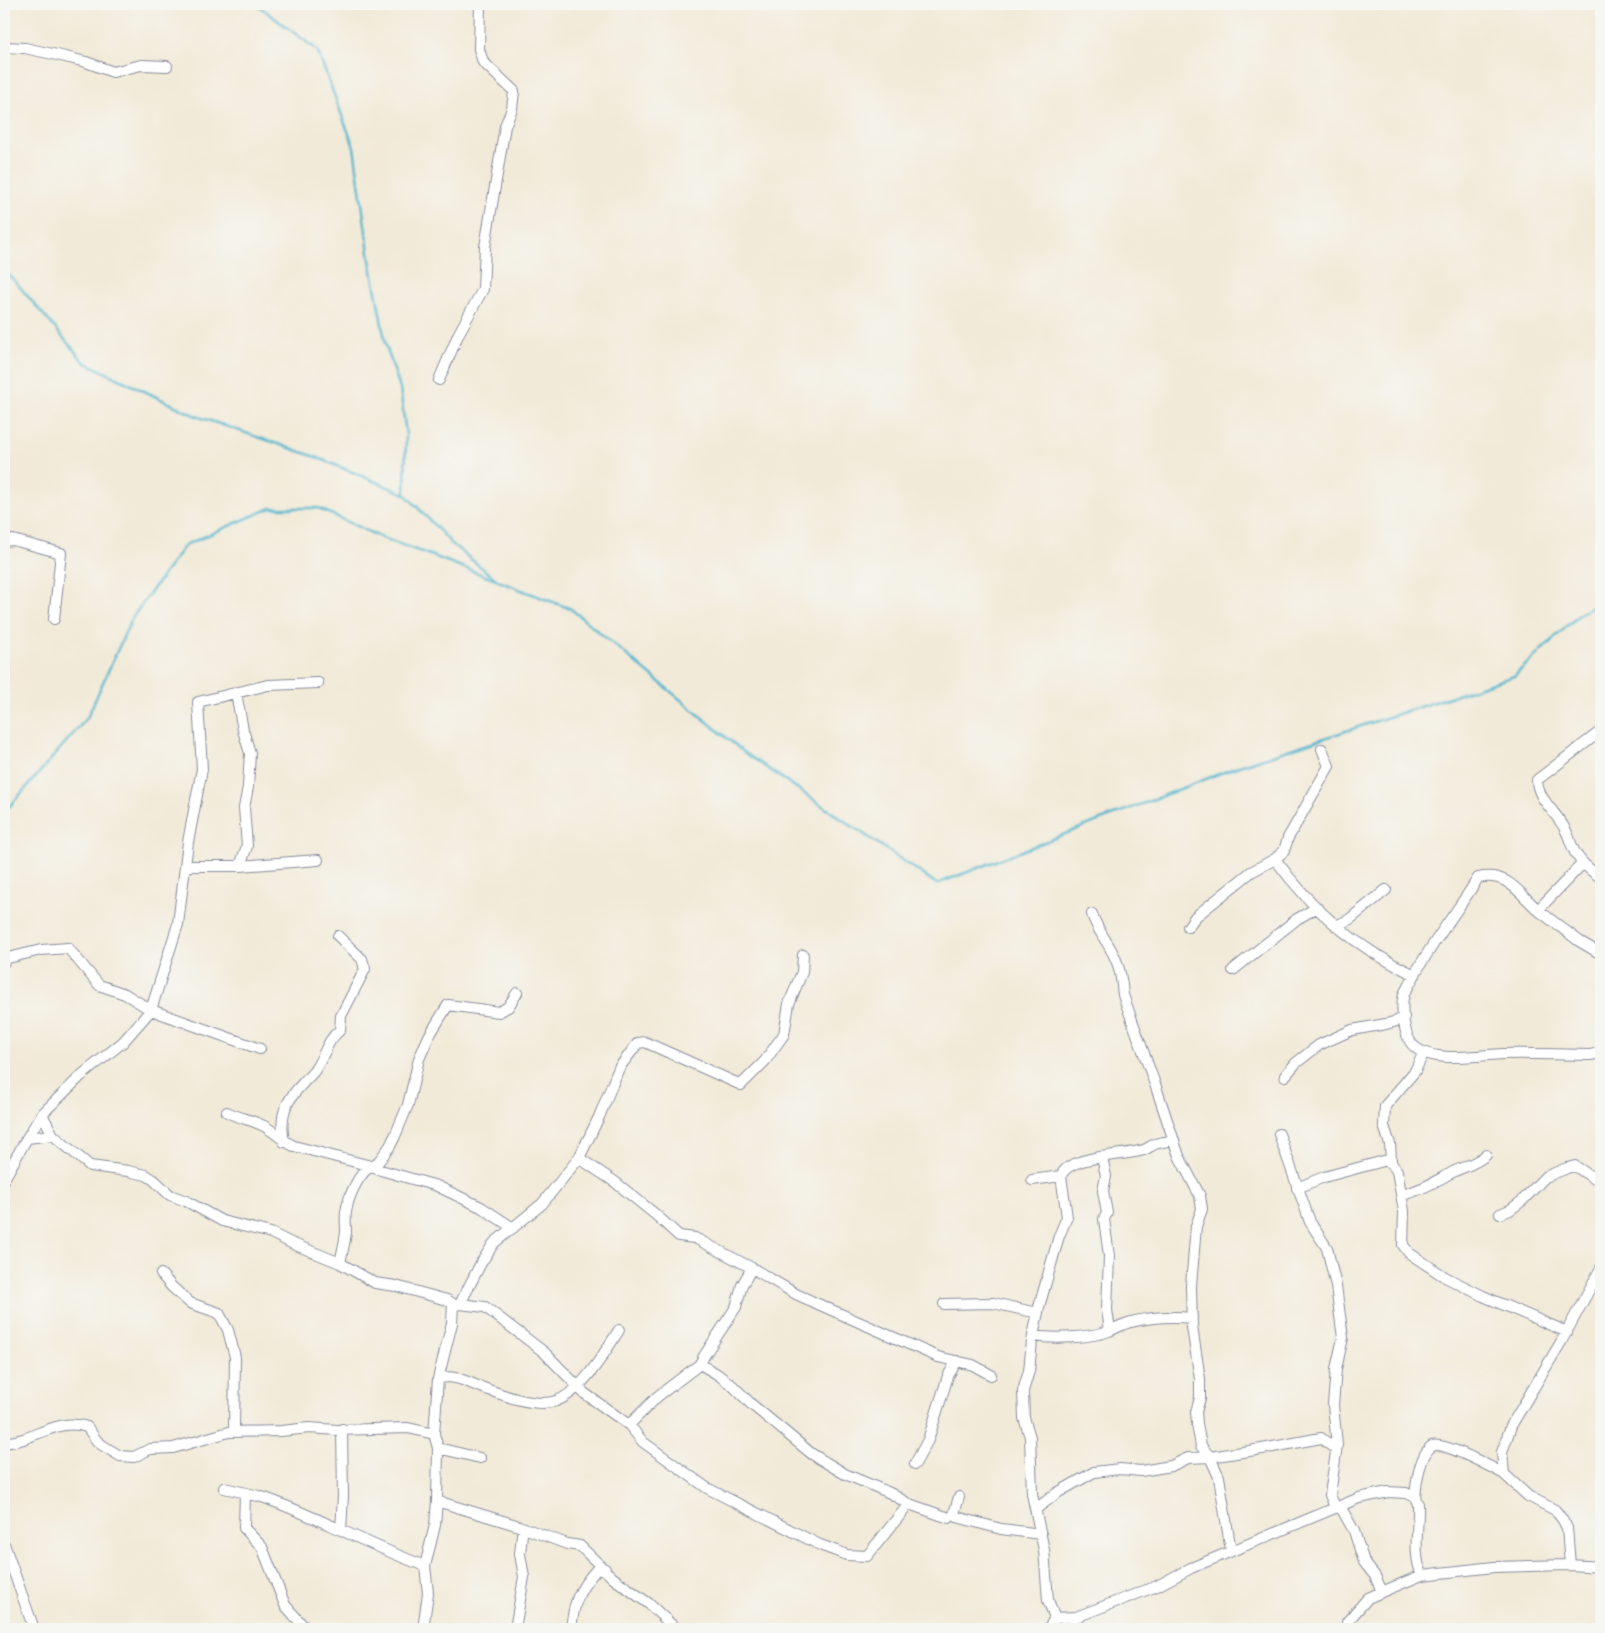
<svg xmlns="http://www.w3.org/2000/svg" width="1605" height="1633" viewBox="0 0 1605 1633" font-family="Dekko,sans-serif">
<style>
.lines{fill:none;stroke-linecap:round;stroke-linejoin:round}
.stream{stroke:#4fb5ce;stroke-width:2.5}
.street-casing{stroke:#868c9b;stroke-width:12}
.street{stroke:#fff;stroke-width:10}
</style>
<rect width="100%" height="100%" fill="#f6f6f2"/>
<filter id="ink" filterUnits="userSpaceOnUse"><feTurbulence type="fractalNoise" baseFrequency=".02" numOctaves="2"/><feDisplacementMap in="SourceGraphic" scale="10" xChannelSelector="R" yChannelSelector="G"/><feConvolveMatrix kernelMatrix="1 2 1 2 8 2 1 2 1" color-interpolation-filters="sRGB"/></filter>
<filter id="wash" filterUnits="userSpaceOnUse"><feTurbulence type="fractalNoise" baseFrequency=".0096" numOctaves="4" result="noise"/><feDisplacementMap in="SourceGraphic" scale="20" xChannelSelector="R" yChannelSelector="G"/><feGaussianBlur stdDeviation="1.12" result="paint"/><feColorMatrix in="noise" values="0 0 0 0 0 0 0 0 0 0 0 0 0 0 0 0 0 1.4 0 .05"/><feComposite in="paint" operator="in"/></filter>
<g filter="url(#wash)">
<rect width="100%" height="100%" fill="#f2ead8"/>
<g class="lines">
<!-- stream -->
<path class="stream" d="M256,4L317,50L354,147L370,260L386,346L400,388L406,434L405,494
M4,271L13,279L84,362L196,416L316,457L405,494L453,545L496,579
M4,813L87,718L132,618L185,545L271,508H318L382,538L433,556L571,609L745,753L937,884L1239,766L1514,676L1581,613L1601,602"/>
</g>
</g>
<g filter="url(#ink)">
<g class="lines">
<defs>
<path id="street" d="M4,47L25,48L57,55L86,62L113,72L141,65L167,66
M439,380L459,333L483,289L485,247L505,126L512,109L514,91L483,62L479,49L480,4
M4,541L13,540L61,553L54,619
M318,683L268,685L198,702L202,769L188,842L178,924L151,1010L123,1042L82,1075L42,1114L53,1135L90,1166L128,1171L146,1175L154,1180L170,1195L186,1201L222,1221L271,1233L291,1243L340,1263L375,1283L396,1286L447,1300L453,1304L452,1323L438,1379L434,1434L438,1448L437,1501L435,1525L425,1566L428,1593L423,1629
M236,693L243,730L250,753L248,787L244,808L247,846L240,866
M1601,731L1537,780C1537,800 1560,815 1567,833C1571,841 1572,850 1578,857C1583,865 1593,872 1601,878
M1275,859L1284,851L1288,838L1329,766L1322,749
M1583,863L1538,910C1519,893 1507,871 1478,878C1458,911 1433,941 1415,974C1412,981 1407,988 1404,994C1400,1008 1404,1040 1416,1048C1435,1063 1479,1055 1502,1054C1532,1053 1561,1055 1590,1055L1601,1053
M185,866H240L318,860
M1538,910L1579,941L1601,954
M1092,914C1097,931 1110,944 1116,960C1121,971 1122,984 1123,995L1156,1087L1179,1156L1200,1196L1202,1209L1196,1226L1191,1286L1192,1327L1200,1379V1398L1196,1412L1197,1424L1201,1446L1210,1457L1262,1449L1321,1438L1334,1448L1337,1445
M1336,926L1350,919L1386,890
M1188,927L1195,917L1251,872L1275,859C1314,912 1356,948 1415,975
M4,962V959L41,950L68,948L99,985L125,994L151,1010L260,1049
M1233,970L1297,919L1316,908
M1285,1076L1296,1063L1319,1045L1352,1030L1386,1024L1397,1021L1404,1017
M227,1112C239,1118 252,1120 264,1126C275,1132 283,1141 294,1146L371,1166L377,1169L437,1186L481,1207L513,1228
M1279,1134L1310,1222L1327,1248L1336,1286L1343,1338L1336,1369L1333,1405L1337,1445L1330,1495L1335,1507
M27,1138L53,1135
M284,1142C279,1115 285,1102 303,1083C307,1078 313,1074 316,1068C325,1055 327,1040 340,1030L341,1016L365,969L362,959L338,936
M1102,1157L1106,1176L1103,1191L1107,1213L1104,1219L1109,1256L1107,1310L1110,1330
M579,1158L615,1182L656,1215L679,1236L695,1238L752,1268
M1389,1160L1397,1171L1404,1211L1403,1245L1409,1253L1445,1277L1483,1296L1567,1332
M1061,1176C1068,1155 1125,1156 1144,1150C1148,1148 1151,1146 1155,1144C1160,1142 1167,1142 1174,1140
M4,1179L27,1138L42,1114
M1032,1180L1061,1176L1067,1217L1059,1236L1039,1307L1032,1341L1029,1371L1023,1391L1024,1418L1030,1437L1032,1494L1044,1550L1048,1600L1055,1618
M1297,1188L1324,1177L1391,1159L1390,1144L1384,1126L1385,1106L1415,1071L1424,1052
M1401,1195C1421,1191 1437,1180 1455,1171C1466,1166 1477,1163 1486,1155
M1500,1214L1510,1210L1522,1201L1545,1177L1567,1168L1575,1166L1601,1183
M340,1263C342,1253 345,1242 346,1232C346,1225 345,1219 346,1212C348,1198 360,1167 376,1165L390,1146L395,1136L408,1105L419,1059L429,1036L448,1005L499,1012L508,1007L517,993
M161,1274L172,1287L190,1303L219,1313L228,1330L235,1357L234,1432
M460,1304L485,1307L544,1352L584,1393L629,1425L643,1442L707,1488L820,1545L847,1555L867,1556L909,1504
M944,1304L993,1303L1038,1313
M453,1306L460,1304L481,1263L494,1243L542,1204L579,1158L599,1117L619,1068L638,1043L645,1042L741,1085L765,1061L784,1034L789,1004L802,972L803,955
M1033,1336C1053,1339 1091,1338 1109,1331C1116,1328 1123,1324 1131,1322C1151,1317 1171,1316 1192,1318
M438,1379C453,1374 465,1381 478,1386C499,1394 535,1408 556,1401C582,1392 605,1352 619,1330
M629,1425L658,1396L700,1364
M4,1443C10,1442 17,1441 23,1439C44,1432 64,1419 87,1427L97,1441L102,1445L120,1456L134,1457L150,1449L173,1448L229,1432L281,1431L309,1428L337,1430L408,1428L434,1434
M438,1448L480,1458
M915,1464L928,1440L948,1376L957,1361
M224,1488C238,1491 252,1494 265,1498C320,1518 371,1546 425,1566
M245,1493L244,1528L262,1547L285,1605L306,1629
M959,1497L954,1514L957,1517L1001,1529L1041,1534
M1415,1497C1416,1484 1420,1454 1432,1446C1442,1440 1493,1468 1504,1474
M437,1501L516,1525L567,1544L580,1546L613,1578L648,1603L676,1629
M1340,1506L1354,1531L1364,1562L1375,1576L1380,1587L1384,1591L1422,1575L1494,1567L1570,1565L1601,1567
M1036,1509L1057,1493L1094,1472L1120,1469L1141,1471L1171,1466L1188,1458L1210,1457L1219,1477L1231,1551
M949,1518L909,1504L890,1493L845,1474L812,1454L751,1404L733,1386L717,1374L700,1364L704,1356L736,1307L742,1285L752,1268L796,1294L818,1304L938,1357L973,1365L991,1375
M341,1530L343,1496L342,1429
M4,1544L34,1629
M1570,1565L1567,1528L1563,1520L1555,1510L1528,1496L1504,1474L1502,1452L1511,1426L1561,1342L1601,1268
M1347,1622L1368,1598L1384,1591
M515,1629L524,1577L520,1554L522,1534L524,1529
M571,1629C574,1602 578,1590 597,1569H605
M1048,1629L1055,1618L1076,1617L1157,1586L1191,1568L1359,1498L1388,1492L1406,1493L1415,1497L1418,1504C1419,1528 1412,1553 1422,1575"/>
</defs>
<!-- street casing -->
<use href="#street" class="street-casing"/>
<!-- street -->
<use href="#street" class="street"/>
</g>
</g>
<!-- margin -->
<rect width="1605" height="1633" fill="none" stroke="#f6f6f2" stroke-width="20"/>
</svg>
